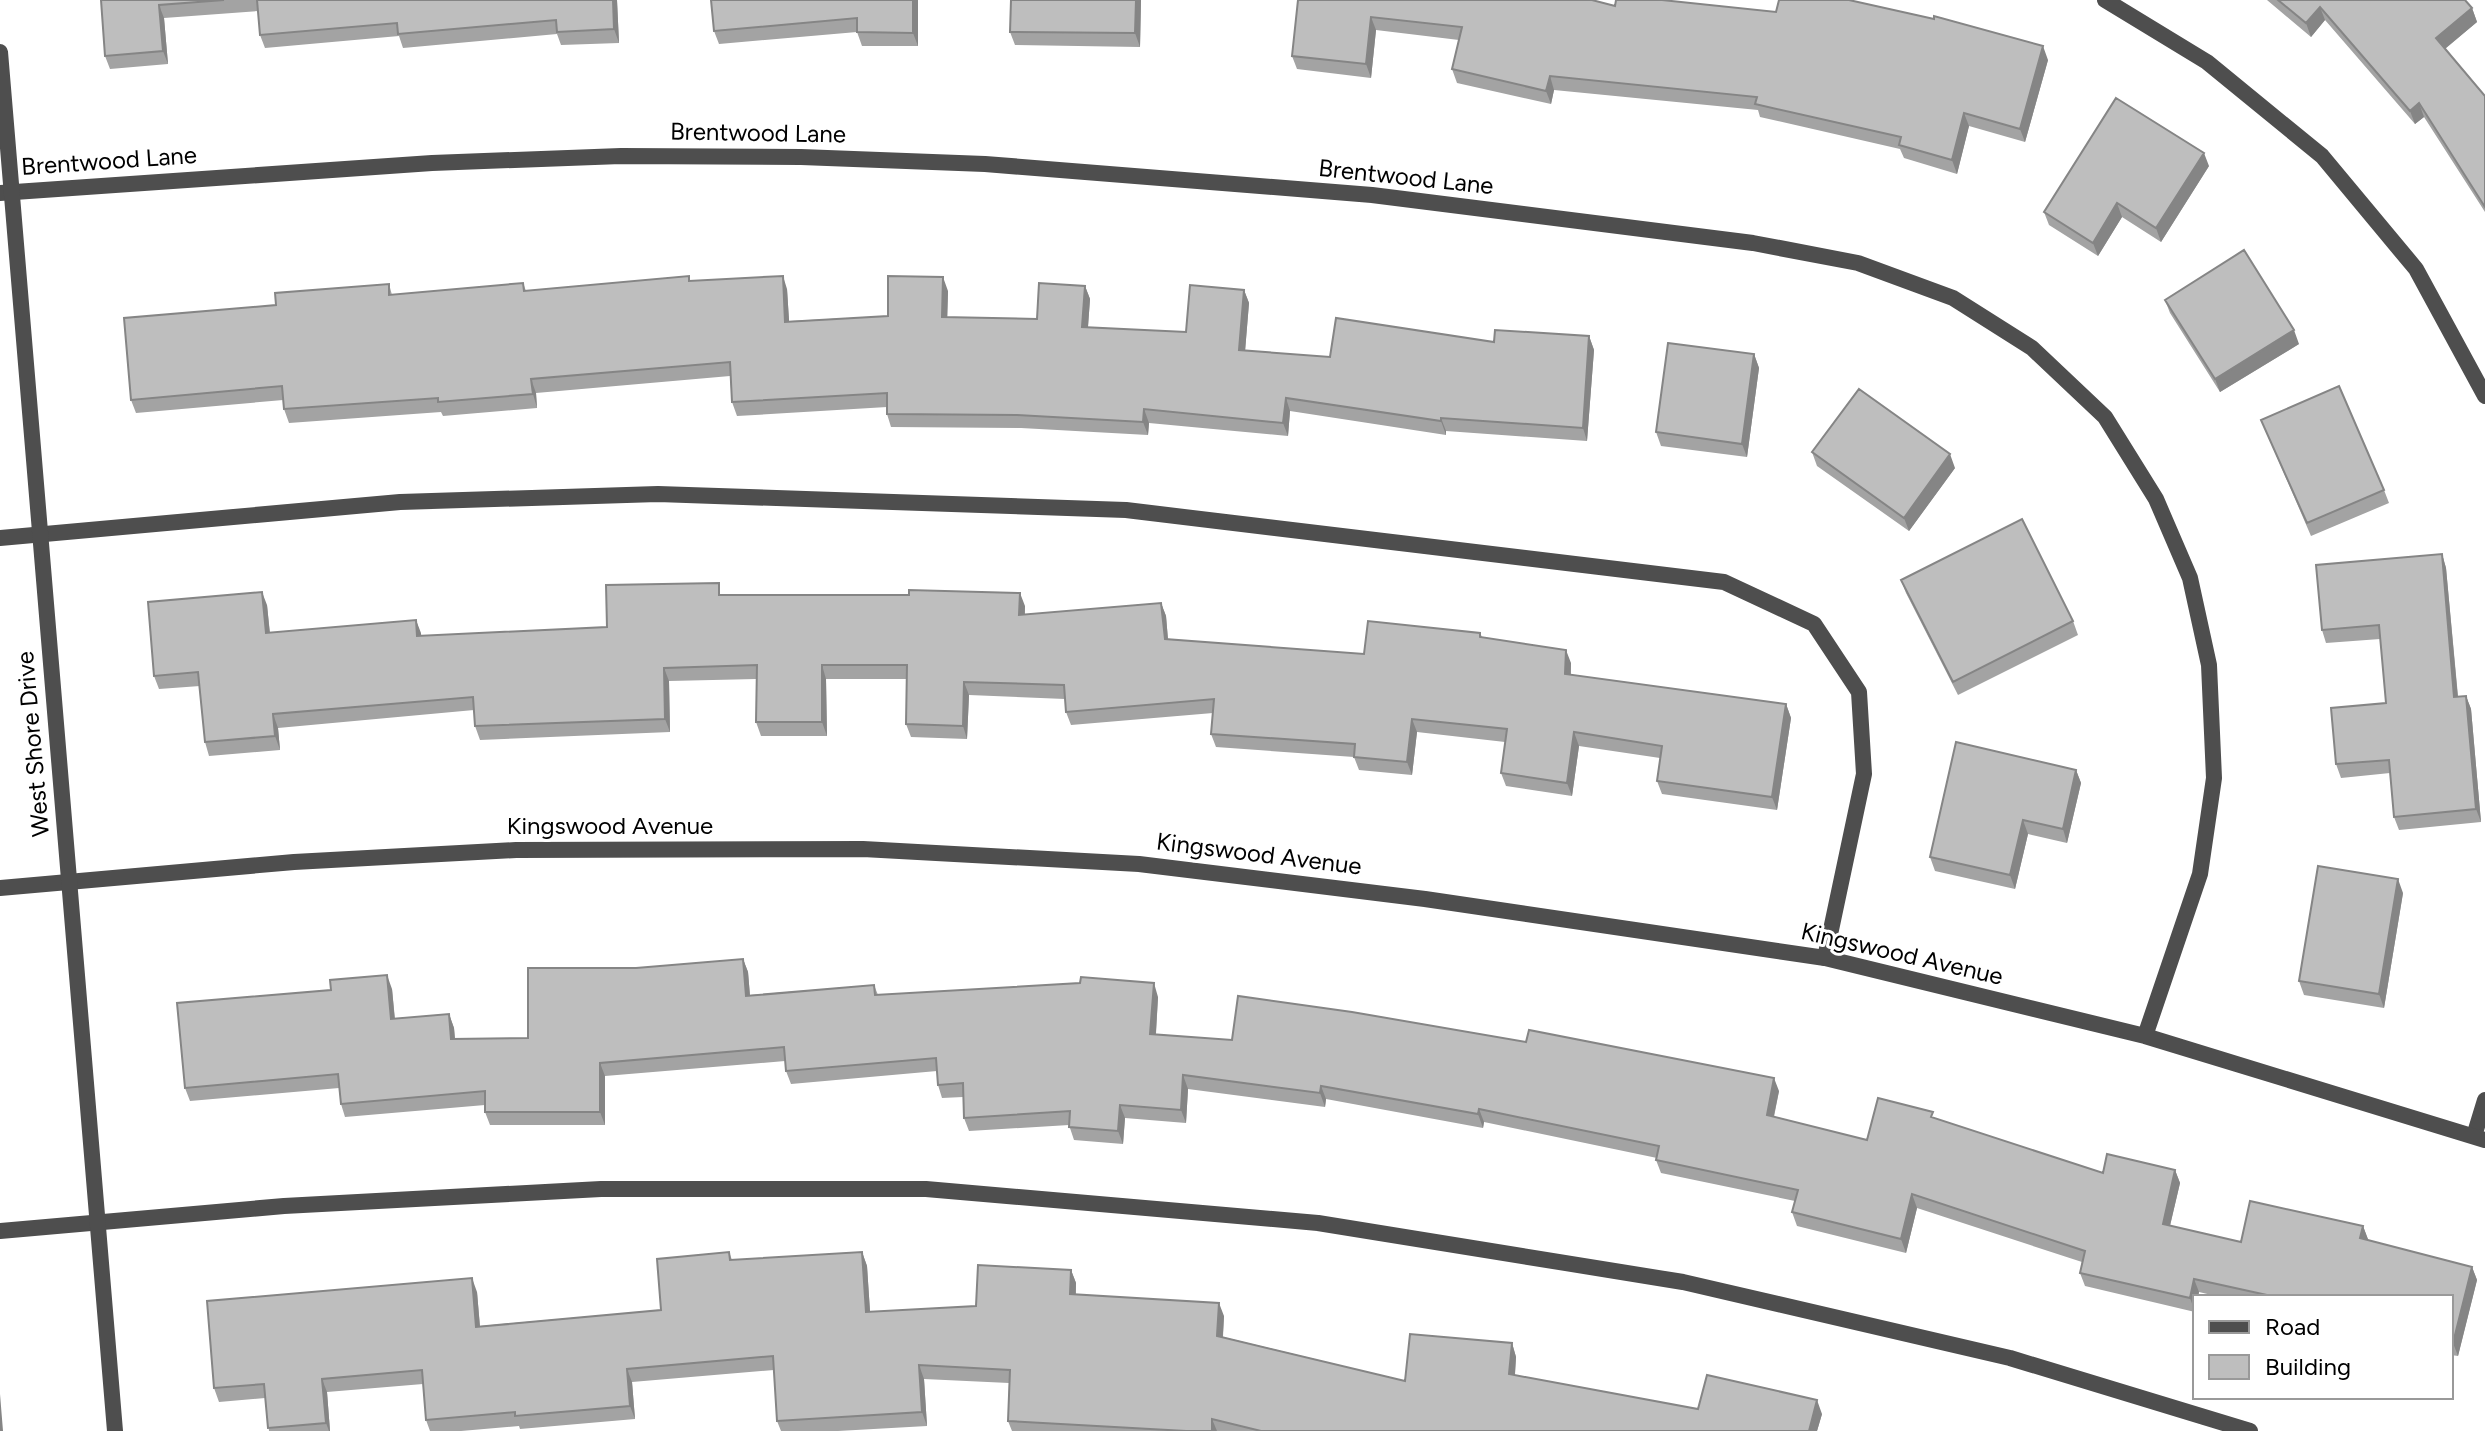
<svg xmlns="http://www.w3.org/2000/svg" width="2485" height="1431" viewBox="0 0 2485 1431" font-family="Figtree,sans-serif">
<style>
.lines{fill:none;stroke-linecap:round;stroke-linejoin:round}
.service{stroke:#4e4e4e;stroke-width:16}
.minor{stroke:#4e4e4e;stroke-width:16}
.tertiary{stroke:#4e4e4e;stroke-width:16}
.wall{fill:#a3a3a3}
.shaded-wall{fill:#858585}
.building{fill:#bebebe;stroke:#858585;stroke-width:2}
.labels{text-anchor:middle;stroke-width:6;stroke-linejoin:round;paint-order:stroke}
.street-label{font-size:24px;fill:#000;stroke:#fff}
</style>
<rect width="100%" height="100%" fill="#fff"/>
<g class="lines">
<!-- service -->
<path class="service" d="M2105,0L2207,62L2322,156L2416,269L2485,396
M0,538L400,502L658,494L1126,510L1724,582L1814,624L1859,692L1864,774L1825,958
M2474,1136L2485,1100
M0,1231L284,1206L601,1189H926L1318,1223L1683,1282L2010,1358L2250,1431"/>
<!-- minor -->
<path class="minor" d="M0,193L432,163L621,156L801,157L985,164L1372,195L1753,243L1858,263L1953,298L2032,348L2105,417L2156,499L2190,578L2209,665L2214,778L2200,874L2145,1036
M0,888L294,862L516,850L863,849L1139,864L1425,899L1825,958L2145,1036L2485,1140"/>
<!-- tertiary -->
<path class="tertiary" d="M0,52L115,1431"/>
</g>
<!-- wall -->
<path class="wall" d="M101,0H617L619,43L561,45L557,34L403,48L399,36L265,48L260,35L258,11L164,18L168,64L110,69L105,56Z
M711,0H918V46H862L857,32L719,44L714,31Z
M1141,0L1140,47L1015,45L1010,32Z
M1298,0L1615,6L2048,60L2025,142L1969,126L1957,174L1904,158L1900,149L1760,117L1758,110L1554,90L1551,104L1457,83L1452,69L1459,40L1376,30L1371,78L1297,69L1292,56Z
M2267,0H2465L2472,8L2477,22L2445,49L2485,96V212L2424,117L2415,124L2325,20L2311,37Z
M2209,166L2161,242L2122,217L2098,256L2049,225L2044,212Z
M689,276L690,281L787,289L789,321L888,316L948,291L947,317L1037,319L1085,286L1090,299L1088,327L1186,332L1244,290L1249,303L1245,351L1330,357L1494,342L1589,336L1594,350L1587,441L1446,431V435L1290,411L1288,436L1149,423L1148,435L1021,428L891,427L887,414V407L737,416L732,402L730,376L536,393L537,408L443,416L441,412L289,423L284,409L283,400L136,413L131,400L276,305L389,284L392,295L523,283L526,291Z
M2165,300L2299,344L2220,392L2170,313Z
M1754,354L1759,368L1747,457L1661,446L1656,432Z
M2261,420L2384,490L2389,503L2311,536Z
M1812,452L1955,468L1909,531L1817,466Z
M2442,554L2446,568L2458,696H2466L2471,709L2481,822L2399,830L2394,817L2390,773L2341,778L2336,764L2386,703L2380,639L2326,643L2322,630Z
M1901,580L2073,621L2078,635L1958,695L1906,593Z
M723,595L1025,606V615L1161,603L1166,616L1168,639L1364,654L1480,633L1482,637L1571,663V675L1786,704L1791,718L1777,810L1662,794L1657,781L1660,758L1579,746L1572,796L1506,786L1501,773L1505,742L1417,732L1412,775L1359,770L1354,757L1216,747L1211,734L1213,713L1071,725L1066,712L1065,699L969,695L967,739L911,737L906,724L907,679H826L827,736H761L756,722V679L669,681L670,732L480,740L475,726L474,710L278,728L280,750L209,756L205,742L200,686L159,689L154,676L267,605L270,633L416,620L421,636L607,627Z
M2076,770L2081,783L2067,843L2028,834L2015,889L1935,871L1930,857Z
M2403,893L2384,1008L2304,995L2299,981Z
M743,959L748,972L750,995L874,985L878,995L1158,997L1156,1034L1779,1091L1774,1117L1867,1140L1935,1118L2103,1173L2175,1170L2180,1183L2170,1226L2241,1242L2363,1226L2368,1240L2472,1267L2477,1280L2458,1356L2451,1355V1297H2220L2199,1292L2198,1297H2195V1312L2085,1286L2080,1273L2082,1262L1917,1208L1906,1253L1797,1226L1792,1212L1795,1201L1661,1173L1656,1160L1657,1158L1484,1122L1483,1128L1326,1099L1325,1107L1188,1089L1186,1123L1125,1118L1123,1144L1074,1140L1069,1125L969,1131L964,1118L963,1097L942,1098L938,1085L937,1071L791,1084L786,1071L785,1061L605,1076V1125H490L485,1112V1105L345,1117L341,1104L339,1088L190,1101L185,1088L392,989L395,1019L449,1014L454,1028L455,1039L528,1038L636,968Z
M729,1252L732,1260L862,1252L867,1266L870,1312L976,1306L1071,1270L1076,1283V1295L1224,1316L1223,1337L1405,1381L1512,1343L1516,1357L1515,1375L1698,1409L1822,1414L1817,1431H1012L1008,1421L1009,1383L924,1379L927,1426L838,1431H781L777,1421L774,1370L632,1382L635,1419L520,1429L519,1426L461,1431H430L426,1420L423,1384L327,1392L330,1431H269L265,1398L219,1402L214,1388L477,1292L480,1326L661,1310Z"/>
<!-- shaded-wall -->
<path class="shaded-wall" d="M613,0H617L619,43L614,29Z
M913,0H918V46L913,33Z
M1136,0H1141L1140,47L1135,33Z
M159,5L164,18L168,64L163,51Z
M2320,7L2325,20L2311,37L2306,23Z
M2472,8L2477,22L2441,52L2436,38Z
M1371,17L1376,30L1371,78L1366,64Z
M2043,46L2048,60L2025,142L2020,129Z
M1550,76L1554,90L1551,104L1546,91Z
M2419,103L2424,117L2415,124L2410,111Z
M1964,113L1969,126L1957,174L1952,160Z
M2204,153L2209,166L2161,242L2156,228Z
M2117,203L2122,217L2098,256L2093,243Z
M783,276L787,289L790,335L785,322Z
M943,277L948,291L947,330L942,317Z
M1085,286L1090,299L1087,340L1082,327Z
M1244,290L1249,303L1244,364L1239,350Z
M2294,330L2299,344L2220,392L2215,379Z
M1589,336L1594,350L1587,441L1583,428Z
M1754,354L1759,368L1747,457L1742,444Z
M531,379L536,393L537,408L533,394Z
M1286,398L1290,411L1288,436L1283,423Z
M1144,409L1149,423L1148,435L1143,422Z
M1441,418L1446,431V435L1441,421Z
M1950,454L1955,468L1909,531L1904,518Z
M2442,554L2446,568L2459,710L2454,697Z
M262,592L267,605L271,646L266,633Z
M1020,593L1025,606L1024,628L1019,615Z
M1161,603L1166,616L1169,652L1165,639Z
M416,620L421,633L422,649L417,636Z
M1566,650L1571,663L1570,688L1565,674Z
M822,665L826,679L827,736L822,722Z
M664,668L669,681L670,732L665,719Z
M964,682L969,695L967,739L963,726Z
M2466,696L2471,709L2481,822L2476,809Z
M1786,704L1791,718L1777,810L1772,797Z
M273,714L278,728L280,750L275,736Z
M1412,719L1417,732L1412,775L1407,762Z
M1574,732L1579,746L1572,796L1567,783Z
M2076,770L2081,783L2067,843L2063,829Z
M2023,820L2028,834L2015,889L2010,875Z
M2398,879L2403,893L2384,1008L2379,994Z
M743,959L748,972L751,1009L746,996Z
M387,975L392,989L396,1033L391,1019Z
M1154,983L1158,997L1155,1047L1150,1034Z
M449,1014L454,1028L456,1052L451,1039Z
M600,1063L605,1076V1125L600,1112Z
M1183,1075L1188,1089L1186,1123L1181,1110Z
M1774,1078L1779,1091L1771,1129L1767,1115Z
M1321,1086L1326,1099L1325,1107L1320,1093Z
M1120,1105L1125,1118L1123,1144L1118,1131Z
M1479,1109L1484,1122L1483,1128L1478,1114Z
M2175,1170L2180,1183L2167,1238L2163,1224Z
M1912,1194L1917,1208L1906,1253L1901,1239Z
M2363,1226L2368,1239L2365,1252L2360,1238Z
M862,1252L867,1266L871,1326L866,1312Z
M2472,1267L2477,1280L2458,1356L2453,1343Z
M1071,1270L1076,1283L1075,1308L1070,1294Z
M472,1278L477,1292L481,1340L476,1327Z
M2194,1279L2199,1292L2198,1297H2195V1312L2190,1298Z
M1219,1303L1224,1316L1222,1349L1217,1336Z
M1512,1343L1516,1357L1514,1387L1509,1374Z
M919,1365L924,1379L927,1426L922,1412Z
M627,1369L632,1382L635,1419L630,1406Z
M322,1379L327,1392L330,1431H329L326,1423Z
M0,1394L3,1431H0Z
M1817,1400L1822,1414L1817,1431H1809Z
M1212,1419L1217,1431H1212Z"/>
<!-- building -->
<path class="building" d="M101,0H224L159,5L163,51L105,56Z
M257,0H613L614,29L557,32L556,20L398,34L397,23L260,35Z
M711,0H913V33L857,32V18L714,31Z
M1011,0H1136L1135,33L1010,32Z
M1298,0H1592L1615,6L1616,0H1662L1776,12L1779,0H1849L1934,19V16L2043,46L2020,129L1964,113L1952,160L1899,145L1901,137L1755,104L1757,97L1550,76L1546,91L1452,69L1462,27L1371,17L1366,64L1292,56Z
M2278,0H2465L2472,8L2436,38L2485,96V207L2419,103L2410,111L2320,7L2306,23Z
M2116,98L2204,153L2156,228L2117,203L2093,243L2044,212Z
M2244,250L2294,330L2215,379L2165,300Z
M689,276V281L783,276L785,322L888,316V276L943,277L942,317L1037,319L1039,283L1085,286L1082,327L1186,332L1190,285L1244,290L1239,350L1330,357L1336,318L1494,342L1495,330L1589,336L1583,428L1441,418V421L1286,398L1283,423L1144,409L1143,422L1017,415L887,414V393L732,402L730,362L531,379L533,394L438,402V398L284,409L282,386L131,400L124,318L276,305L275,293L389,284V295L523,283L524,291Z
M1668,343L1754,354L1742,444L1656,432Z
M2339,386L2384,490L2307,523L2261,420Z
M1859,389L1950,454L1904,518L1812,452Z
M2022,519L2073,621L1953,682L1901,580Z
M2442,554L2454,697L2466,696L2476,809L2394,817L2389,760L2336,764L2331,708L2386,703L2379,625L2322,630L2316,565Z
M719,583V595H909V590L1020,593L1019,615L1161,603L1165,639L1364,654L1368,621L1480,633V637L1566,650L1565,674L1786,704L1772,797L1657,781L1662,746L1574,732L1567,783L1501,773L1507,729L1412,719L1407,762L1354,757L1355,744L1211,734L1214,699L1066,712L1064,685L964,682L963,726L906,724L907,665H822V722H756L757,665L664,668L665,719L475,726L473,697L273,714L275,736L205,742L198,672L154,676L148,602L262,592L266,633L416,620L417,636L607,627L606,585Z
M1956,742L2076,770L2063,829L2023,820L2010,875L1930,857Z
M2318,866L2398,879L2379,994L2299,981Z
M743,959L746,996L874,985L875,995L1080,983L1081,977L1154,983L1150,1034L1232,1040L1238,996L1352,1012L1526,1042L1529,1030L1774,1078L1767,1115L1867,1140L1878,1098L1933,1112L1931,1117L2103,1173L2107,1154L2175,1170L2163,1224L2241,1242L2250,1201L2363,1226L2360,1238L2472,1267L2453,1343L2451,1342V1297H2276L2194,1279L2190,1298L2080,1273L2085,1251L1912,1194L1901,1239L1792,1212L1798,1190L1656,1160L1659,1146L1479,1109L1478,1114L1321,1086L1320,1093L1183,1075L1181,1110L1120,1105L1118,1131L1069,1127L1070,1111L964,1118L963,1083L938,1085L936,1058L786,1071L784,1047L600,1063V1112H485V1091L341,1104L338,1074L185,1088L177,1003L331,990L330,980L387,975L391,1019L449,1014L451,1039L528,1038V968H636Z
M729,1252L730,1260L862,1252L866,1312L976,1306L978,1265L1071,1270L1070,1294L1219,1303L1217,1336L1405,1381L1410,1334L1512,1343L1509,1374L1698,1409L1707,1375L1817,1400L1809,1431H1261L1212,1419V1431H1186L1008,1421L1010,1370L919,1365L922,1412L777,1421L773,1356L627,1369L630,1406L515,1416V1412L426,1420L422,1370L322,1379L326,1423L268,1428L264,1384L214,1388L207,1301L472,1278L476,1327L661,1310L657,1259Z"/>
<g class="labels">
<!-- street labels -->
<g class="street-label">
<text transform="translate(758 133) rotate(1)" y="8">Brentwood Lane</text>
<text transform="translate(109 161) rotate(-4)" y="8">Brentwood Lane</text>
<text transform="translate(1406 177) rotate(6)" y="8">Brentwood Lane</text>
<text transform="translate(33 744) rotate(-95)" y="8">West Shore Drive</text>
<text x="610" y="834">Kingswood Avenue</text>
<text transform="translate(1259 854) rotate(7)" y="8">Kingswood Avenue</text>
<text transform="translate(1902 954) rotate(13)" y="8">Kingswood Avenue</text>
</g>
</g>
<!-- legend -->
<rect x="2193" y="1295" width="260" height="104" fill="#ffffff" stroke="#999999" stroke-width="2"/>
<rect x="2209" y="1321" width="40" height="12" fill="#4e4e4e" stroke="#999999" stroke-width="2"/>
<text x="2265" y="1335" font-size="24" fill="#000000">Road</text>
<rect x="2209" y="1355" width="40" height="24" fill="#bebebe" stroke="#999999" stroke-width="2"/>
<text x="2265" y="1375" font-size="24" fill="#000000">Building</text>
</svg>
